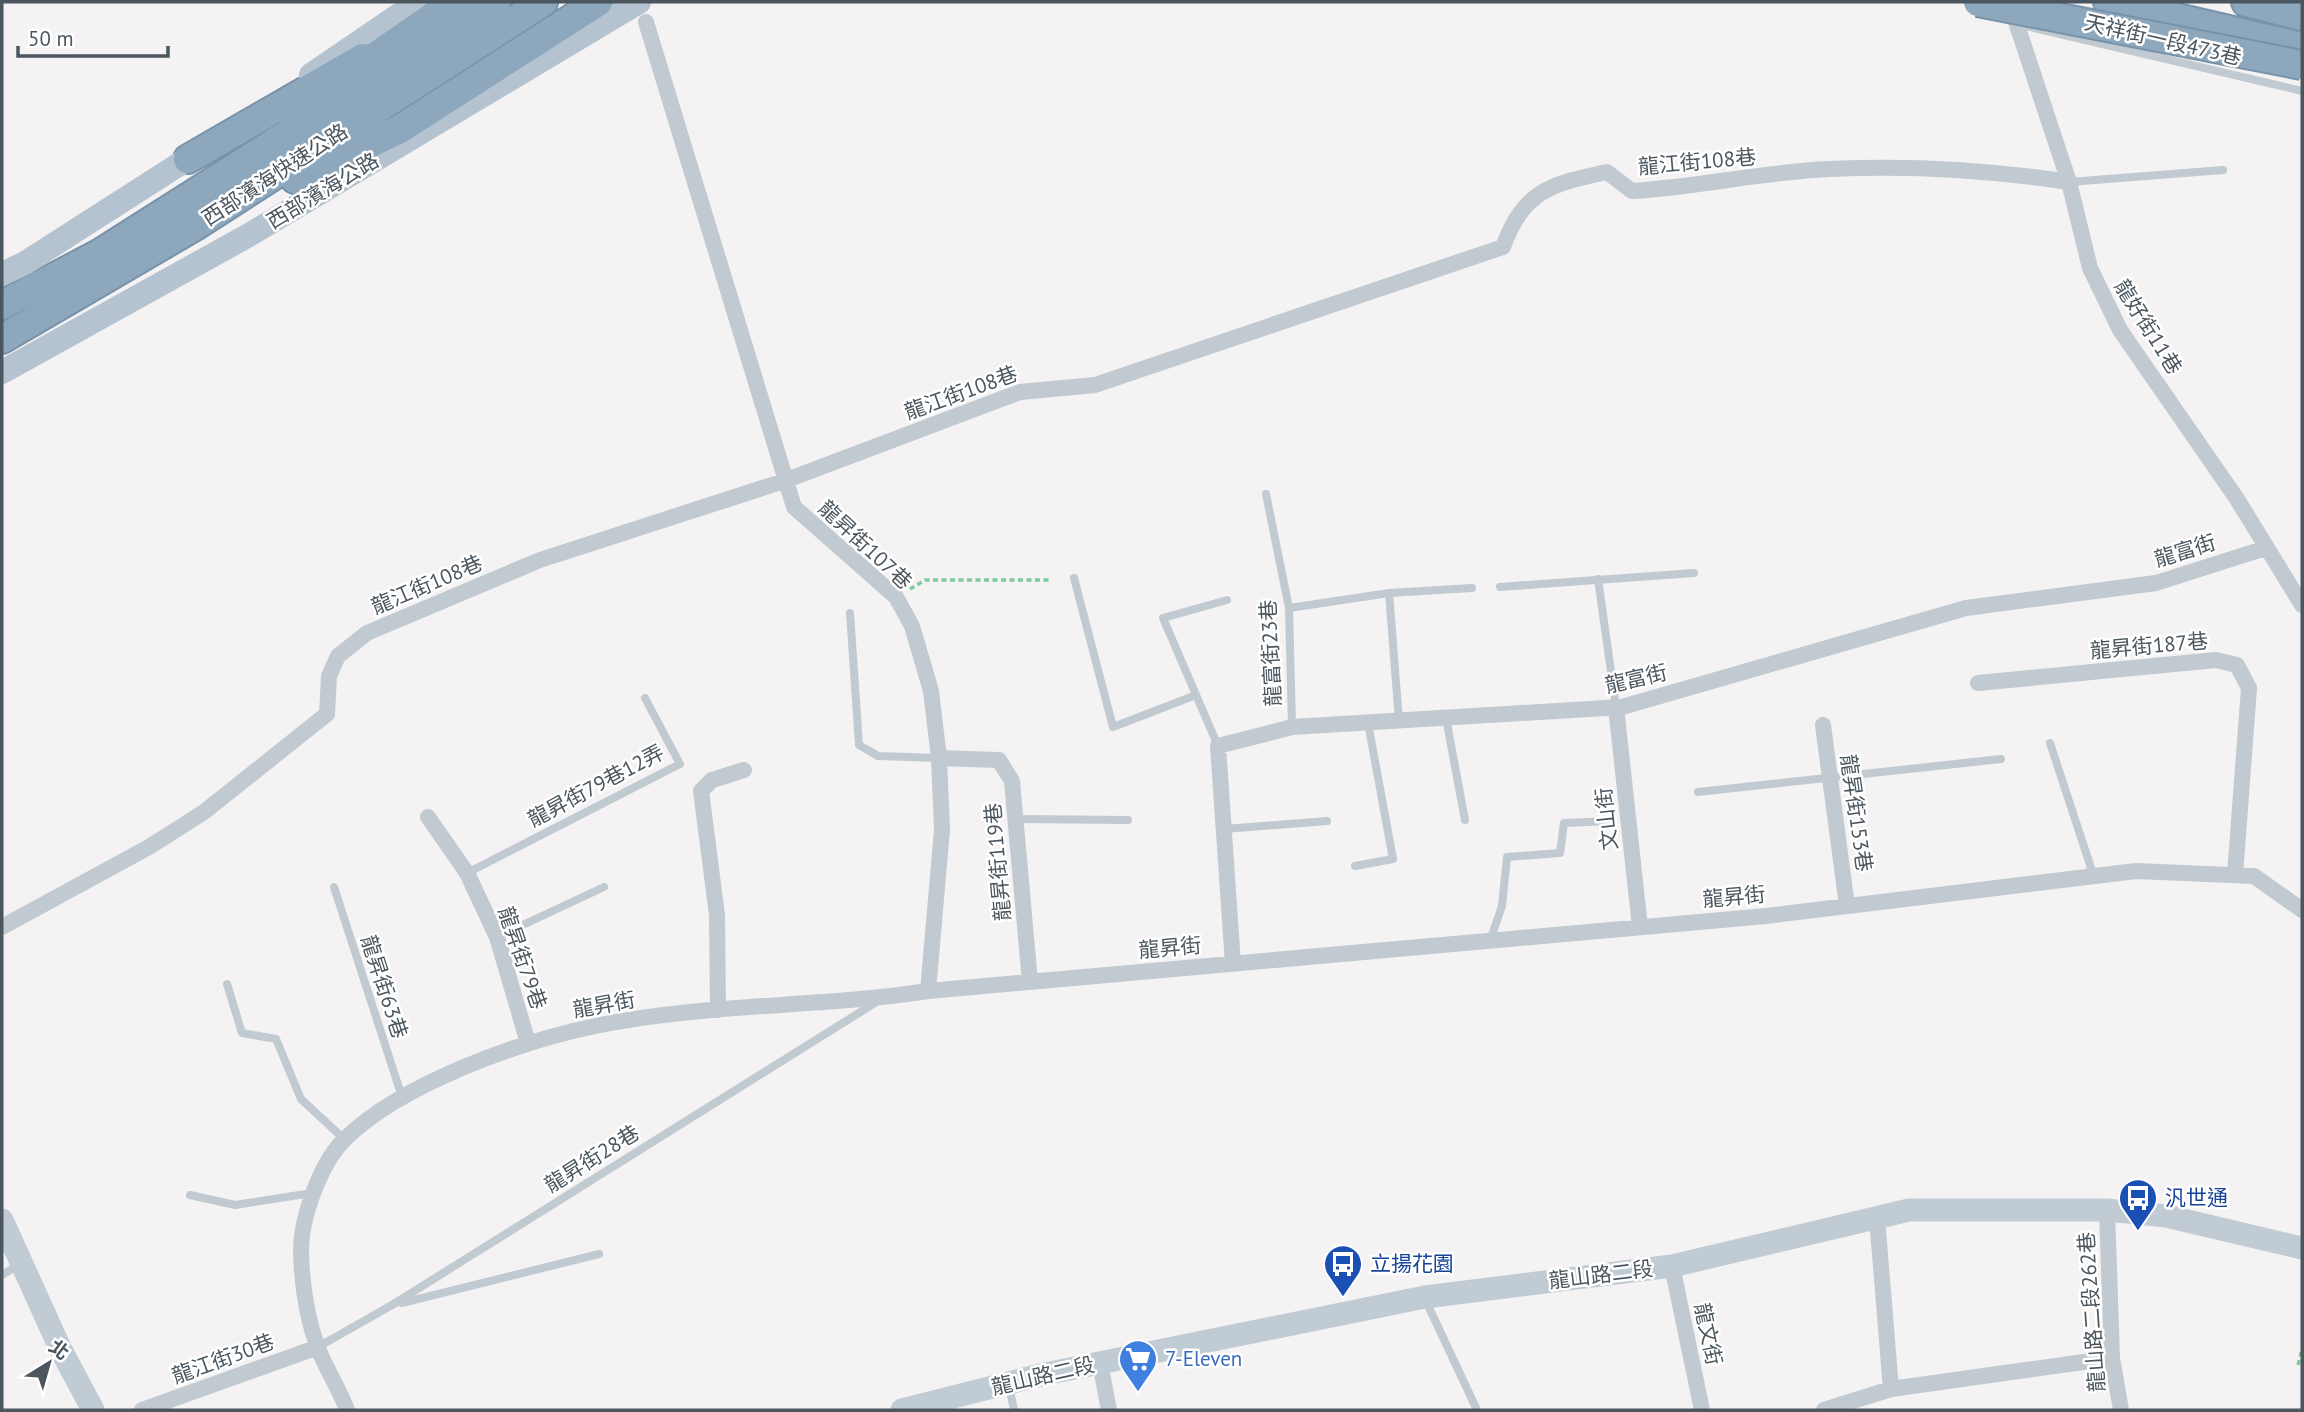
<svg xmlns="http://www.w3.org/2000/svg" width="2304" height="1412" viewBox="0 0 2304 1412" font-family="'PT Sans','Noto Sans TC',sans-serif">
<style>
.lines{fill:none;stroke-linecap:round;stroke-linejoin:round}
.highway-casing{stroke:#7892a9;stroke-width:32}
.path{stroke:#7ecba0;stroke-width:3.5;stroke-dasharray:5 3.5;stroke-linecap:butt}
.lane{stroke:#c1cad0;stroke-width:8}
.street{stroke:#c1cad0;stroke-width:16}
.secondary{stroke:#c1cbd4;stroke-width:23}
.primary{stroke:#b4c3cf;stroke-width:24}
.highway{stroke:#8da7bd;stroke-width:28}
.highway-bridge-casing{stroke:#7892a9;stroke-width:32;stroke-linecap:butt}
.highway-bridge{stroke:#8da7bd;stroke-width:28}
.labels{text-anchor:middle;stroke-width:5;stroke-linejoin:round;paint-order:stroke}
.street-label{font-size:21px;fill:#4b565f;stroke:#fff}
.transit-label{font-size:21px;fill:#164399;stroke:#fff;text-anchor:start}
.shop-label{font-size:21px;fill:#366cbe;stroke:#fff;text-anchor:start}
</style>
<rect width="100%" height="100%" fill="#f4f2f2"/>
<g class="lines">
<defs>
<path id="highway" d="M2108,2L2302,47
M2246,2L2302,16
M350,74L454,2
M188,159L363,58
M295,179L400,129L598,2
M2,305L99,254L496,2
M2,339L195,226L543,2"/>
</defs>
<!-- highway casing -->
<use href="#highway" class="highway-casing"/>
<!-- path -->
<path class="path" d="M910,589L925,580H1049
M2298,1365L2302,1349"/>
<!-- lane -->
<path class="lane" d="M2017,24L2302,91
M2069,182L2223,170
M1266,494L1289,608L1292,727
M1074,578L1113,727L1196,695
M1598,579L1616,707
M1500,587L1694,573
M1289,608L1389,593
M850,613L859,745L878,756L939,758
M1446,718L1465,820
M1399,721L1389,593L1472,588
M2050,743L2094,877
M1218,746L1163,618L1227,600
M1698,792L2001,759
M1015,819L1128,820
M1224,829L1327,821
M1355,866L1393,859L1368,723
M467,873L680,764L645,698
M334,887L402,1097
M497,937L604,887
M1490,941L1502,906L1507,857L1560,853L1564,823L1611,821
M227,984L242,1033L276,1039L301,1099L344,1139
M190,1195L235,1205L312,1193
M2,1275L20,1264
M1425,1299L1477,1410
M402,1303L599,1254
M318,1347L392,1305L878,1001
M1009,1386L1014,1410"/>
<!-- street -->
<path class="street" d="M2010,4L2069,182L2090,268L2120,330L2237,499L2302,605
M646,22L794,507L896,597L912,626L931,691L939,758L942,830L928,991
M1978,683L2216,660L2237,665L2249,688L2235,875
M1616,707L1640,927
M1823,725L1847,906
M939,758L999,760L1012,781L1030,982
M428,817L467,873L497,937L528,1043
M2,927L149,847L204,812L327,714L329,676L338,656L367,633L540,560L784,481L1020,392L1095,385L1503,247C1524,190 1551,184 1607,172L1632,191C1698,187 1763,172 1829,169C1909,165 1990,170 2069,182
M1233,964L1218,746L1292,727L1622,707L1966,608L2156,583L2266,548
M718,1010L717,915L701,791L712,780L744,770
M2107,1210L2112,1358L2121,1410
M1877,1218L1891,1389
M1672,1266L1702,1410
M1100,1363L1109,1410
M142,1410L318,1347
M347,1410C339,1388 326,1369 318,1348C307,1319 302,1284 301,1254C300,1219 321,1161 346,1138C403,1083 519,1042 595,1026C705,1003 818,1008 928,991L1766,916L2136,871L2254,876L2302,910
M1824,1410L1891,1389L2112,1358"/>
<!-- secondary -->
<path class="secondary" d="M2,1220L60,1348L93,1410
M902,1410L1040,1375L1425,1297L1672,1266L1909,1210H2107L2166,1216L2302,1248"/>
<!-- primary -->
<path class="primary" d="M311,75L418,2
M2,274L25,263L203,149
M2,372L249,235L639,2"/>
<!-- highway -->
<use href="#highway" class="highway"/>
<defs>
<path id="highway-bridge" d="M1978,2L2302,65"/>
</defs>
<!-- highway-bridge casing -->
<use href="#highway-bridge" class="highway-bridge-casing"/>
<!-- highway-bridge -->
<use href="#highway-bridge" class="highway-bridge"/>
</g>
<!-- icons -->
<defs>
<symbol id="bus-pin" viewBox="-11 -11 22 30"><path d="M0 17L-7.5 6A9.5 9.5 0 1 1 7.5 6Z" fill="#1a4fb4" stroke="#fff"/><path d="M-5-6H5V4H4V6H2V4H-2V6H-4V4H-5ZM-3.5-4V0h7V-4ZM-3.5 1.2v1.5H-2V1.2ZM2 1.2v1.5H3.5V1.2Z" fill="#fff"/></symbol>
<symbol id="supermarket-pin" viewBox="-11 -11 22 30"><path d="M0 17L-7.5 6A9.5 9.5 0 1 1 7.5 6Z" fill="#3f7fe0" stroke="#fff"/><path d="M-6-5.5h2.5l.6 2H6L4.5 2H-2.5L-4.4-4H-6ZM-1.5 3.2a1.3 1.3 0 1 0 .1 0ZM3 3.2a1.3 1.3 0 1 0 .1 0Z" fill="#fff"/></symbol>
</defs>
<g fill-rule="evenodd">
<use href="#bus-pin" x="2116" y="1176" width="44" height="60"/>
<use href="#bus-pin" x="1321" y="1242" width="44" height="60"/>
<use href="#supermarket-pin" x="1116" y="1337" width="44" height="60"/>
</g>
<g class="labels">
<!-- street labels -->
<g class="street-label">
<text transform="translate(2163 40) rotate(13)" y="7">天祥街一段473巷</text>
<text transform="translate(1697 162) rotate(-5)" y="7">龍江街108巷</text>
<text transform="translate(275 175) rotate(-33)" y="7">西部濱海快速公路</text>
<text transform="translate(323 191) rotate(-31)" y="7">西部濱海公路</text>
<text transform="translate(2148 327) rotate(58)" y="7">龍好街11巷</text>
<text transform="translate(961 393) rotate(-20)" y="7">龍江街108巷</text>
<text transform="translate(865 545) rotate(43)" y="7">龍昇街107巷</text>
<text transform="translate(2185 551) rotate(-17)" y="7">龍富街</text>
<text transform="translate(427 585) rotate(-23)" y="7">龍江街108巷</text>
<text transform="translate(2149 646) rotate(-5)" y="7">龍昇街187巷</text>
<text transform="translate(1271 653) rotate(-93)" y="7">龍富街23巷</text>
<text transform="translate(1636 679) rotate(-13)" y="7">龍富街</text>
<text transform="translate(596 786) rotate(-28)" y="7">龍昇街79巷12弄</text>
<text transform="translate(1856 813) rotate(82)" y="7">龍昇街153巷</text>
<text transform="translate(1607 819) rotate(-96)" y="7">文山街</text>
<text transform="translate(998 862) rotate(-95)" y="7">龍昇街119巷</text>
<text transform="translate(1734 897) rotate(-5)" y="7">龍昇街</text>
<text transform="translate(1170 948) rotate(-5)" y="7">龍昇街</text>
<text transform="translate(522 958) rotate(71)" y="7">龍昇街79巷</text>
<text transform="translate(384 987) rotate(72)" y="7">龍昇街63巷</text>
<text transform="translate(604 1005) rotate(-10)" y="7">龍昇街</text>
<text transform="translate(592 1159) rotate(-32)" y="7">龍昇街28巷</text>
<text transform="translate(1601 1275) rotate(-7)" y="7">龍山路二段</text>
<text transform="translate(2092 1312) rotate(-94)" y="7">龍山路二段262巷</text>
<text transform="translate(1708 1334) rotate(78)" y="7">龍文街</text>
<text transform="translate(223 1359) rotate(-20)" y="7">龍江街30巷</text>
<text transform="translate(1043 1376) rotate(-13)" y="7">龍山路二段</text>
</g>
<!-- transit labels -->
<g class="transit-label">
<text x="2165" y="1205">汎世通</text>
<text x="1370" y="1271">立揚花園</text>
</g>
<!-- shop labels -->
<g class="shop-label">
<text x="1165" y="1366">7-Eleven</text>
</g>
</g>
<!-- border -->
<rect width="2304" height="1412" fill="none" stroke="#4b565f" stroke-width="7"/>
<!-- north arrow -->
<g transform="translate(49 1363) rotate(37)" stroke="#ffffff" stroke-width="5" paint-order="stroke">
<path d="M0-5L12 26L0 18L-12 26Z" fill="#4b565f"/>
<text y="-10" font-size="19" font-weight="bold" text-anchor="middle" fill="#4b565f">北</text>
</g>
<!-- scale -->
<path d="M18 46v10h150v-10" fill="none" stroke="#4b565f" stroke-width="3.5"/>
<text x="28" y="46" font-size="21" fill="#4b565f" stroke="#ffffff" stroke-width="5" paint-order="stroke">50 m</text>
</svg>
